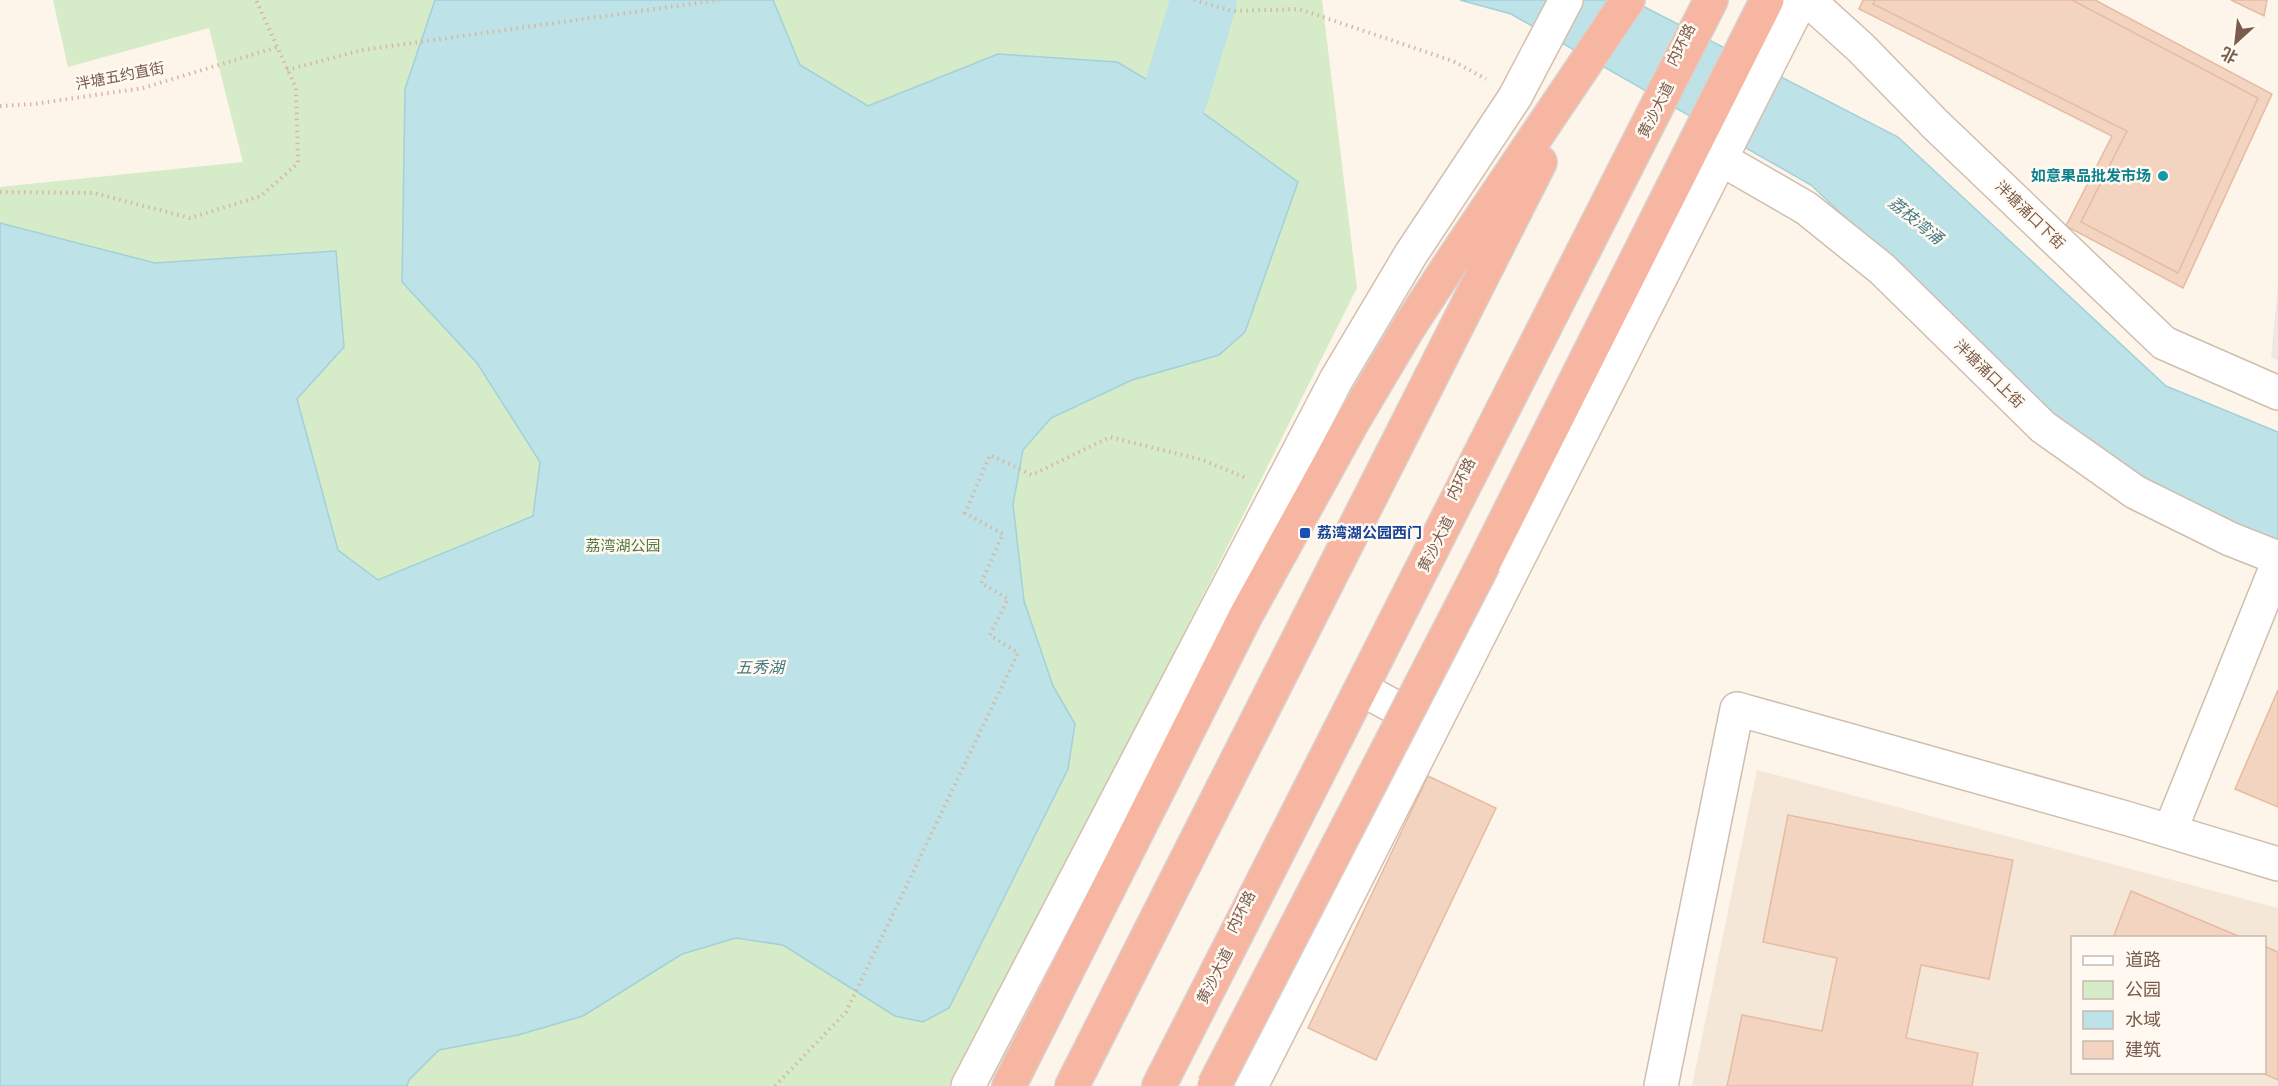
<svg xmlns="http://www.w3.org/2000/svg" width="2278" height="1086" viewBox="0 0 2278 1086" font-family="'Public Sans','Noto Sans SC',sans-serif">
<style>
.residential{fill:#f5e7d8;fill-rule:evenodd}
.industrial{fill:#eee8e2}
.green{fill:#d6ebc7}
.water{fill:#bde2e7;stroke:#a3d1d9;stroke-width:1.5}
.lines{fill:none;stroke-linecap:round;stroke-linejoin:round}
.river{stroke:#bde2e7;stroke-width:66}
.building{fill:#f3d4c1;stroke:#e6bba1;stroke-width:1.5}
.street-casing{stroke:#d0bdae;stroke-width:36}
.secondary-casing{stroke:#d5bfae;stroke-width:36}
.highway-casing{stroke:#d9d1cd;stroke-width:36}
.path{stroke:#d8b7a3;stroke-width:4;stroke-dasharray:1.5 4.5;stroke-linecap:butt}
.street{stroke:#fff;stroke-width:33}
.secondary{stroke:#fff;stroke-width:33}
.highway{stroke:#f7b6a1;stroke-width:33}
.highway-bridge-casing{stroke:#d9d1cd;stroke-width:36;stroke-linecap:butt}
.path-bridge{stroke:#d8b7a3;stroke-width:4;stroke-dasharray:1.5 4.5;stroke-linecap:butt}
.highway-bridge{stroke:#f7b6a1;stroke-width:33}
.culture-dot{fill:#0f9aa8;stroke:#fff9f1;stroke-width:2}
.transit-dot{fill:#1a4fb4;stroke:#fff9f1;stroke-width:2}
.labels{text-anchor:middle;stroke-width:5;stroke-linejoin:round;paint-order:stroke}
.street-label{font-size:15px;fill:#795c4c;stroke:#fff9f1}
.culture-label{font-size:15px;font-weight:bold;fill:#0d838f;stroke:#fff9f1;text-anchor:end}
.transit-label{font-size:15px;font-weight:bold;fill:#164399;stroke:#fff9f1;text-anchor:start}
.park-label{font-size:15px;fill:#527941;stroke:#fff9f1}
.water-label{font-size:16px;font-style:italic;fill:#427a85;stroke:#fff9f1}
</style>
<rect width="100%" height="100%" fill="#fdf5ea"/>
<!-- residential -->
<path class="residential" d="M1757,770L2278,908V1086H1692ZM2072,938H2264V1072H2072Z"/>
<!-- industrial -->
<path class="industrial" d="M2278,285V361L2271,357Z"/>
<!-- green -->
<path class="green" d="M53,0H1322L1357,288L957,1086H0V187L243,162L209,28L68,67Z"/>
<!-- water -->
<path class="water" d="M435,0H773L800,65L868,106L998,54L1117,62L1199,110L1298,182L1245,332L1219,355L1132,380L1051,418L1023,450L1013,504L1024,601L1053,686L1075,724L1068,769L949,1008L923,1022L895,1016L783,945L736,938L682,954L583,1016L518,1035L439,1050L409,1080L407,1086H0V223L155,263L336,251L344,347L297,399L338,550L378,580L533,516L540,462L477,363L402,282L405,89Z
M1460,0H1631L1898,137L2166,386L2278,432V553L2135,492L1811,185L1511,14Z"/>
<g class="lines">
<!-- river -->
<path class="river" d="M1175,96L1204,0"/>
</g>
<!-- building -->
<path class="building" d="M1863,0H2095L2272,94L2183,288L2066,226L2112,136L1859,9Z
M1875,0H2072L2258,98L2178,273L2081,222L2127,131L1873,4Z
M2231,0H2267L2264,16Z
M2278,690V807L2235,789Z
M1428,776L1496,808L1376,1060L1308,1028Z
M1788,815L2013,860L1989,979L1921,965L1906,1038L1978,1053L1972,1086H1727L1742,1015L1822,1031L1837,958L1763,942Z
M2131,891L2243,938H2113Z
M2264,946L2278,952V1080L2260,1072H2264Z"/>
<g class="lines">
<defs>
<path id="street" d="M1808,0L1861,48L1936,125L2164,343L2278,393
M1721,159L1806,208L1882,269L2043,427L2135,492L2230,539L2278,558
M1362,689L1431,727
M2170,831L2278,563
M1661,1086L1737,709L2129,819L2278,864"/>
<path id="secondary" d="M968,1086L1336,380L1411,254L1515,97L1566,0
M1251,1086L1801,0"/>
<path id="highway" d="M1484,563L1767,0
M1009,1086L1246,615L1353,421L1407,330L1448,267L1628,0
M1072,1086L1540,162
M1159,1086L1711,0"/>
</defs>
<!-- street casing -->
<use href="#street" class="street-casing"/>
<!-- secondary casing -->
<use href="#secondary" class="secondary-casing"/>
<!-- highway casing -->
<use href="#highway" class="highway-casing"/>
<!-- path -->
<path class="path" d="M1194,0L1232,11L1299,9L1453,61L1486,79
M287,70L362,50
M0,106L34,104L143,88L278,47
M0,192L94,193L190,218L261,196L298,163L296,88L256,0
M775,1086L846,1012L1018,653L990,635L1008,599L981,583L1003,534L965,513L990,455L1032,475L1110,437L1203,460L1246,478"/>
<!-- street -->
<use href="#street" class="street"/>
<!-- secondary -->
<use href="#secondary" class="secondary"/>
<!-- highway -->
<use href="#highway" class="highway"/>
<defs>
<path id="highway-bridge" d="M1214,1086L1484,563"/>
</defs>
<!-- highway-bridge casing -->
<use href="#highway-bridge" class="highway-bridge-casing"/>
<!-- path-bridge -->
<path class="path-bridge" d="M362,50L719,0"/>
<!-- highway-bridge -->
<use href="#highway-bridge" class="highway-bridge"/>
</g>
<!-- markers -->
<circle class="culture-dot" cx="2163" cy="176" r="6"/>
<rect class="transit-dot" x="1299" y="527" width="12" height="12" rx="3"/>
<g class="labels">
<!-- street labels -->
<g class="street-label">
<text transform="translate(1681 45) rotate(-63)" y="5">内环路</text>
<text transform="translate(120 76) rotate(-11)" y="5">泮塘五约直街</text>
<text transform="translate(1656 110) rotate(-63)" y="5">黄沙大道</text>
<text transform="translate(2030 215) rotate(44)" y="5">泮塘涌口下街</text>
<text transform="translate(1989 374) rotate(44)" y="5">泮塘涌口上街</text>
<text transform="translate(1461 479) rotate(-63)" y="5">内环路</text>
<text transform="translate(1436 544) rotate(-63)" y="5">黄沙大道</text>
<text transform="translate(1241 912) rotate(-63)" y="5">内环路</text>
<text transform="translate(1215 976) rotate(-63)" y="5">黄沙大道</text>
</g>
<!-- culture labels -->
<g class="culture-label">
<text x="2151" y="181">如意果品批发市场</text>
</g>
<!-- transit labels -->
<g class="transit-label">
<text x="1317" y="538">荔湾湖公园西门</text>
</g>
<!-- park labels -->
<g class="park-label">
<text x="623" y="551">荔湾湖公园</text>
</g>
<!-- water labels -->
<g class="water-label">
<text transform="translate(1916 220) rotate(39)" y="6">荔枝湾涌</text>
<text x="760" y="673">五秀湖</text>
</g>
</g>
<!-- legend -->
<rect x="2071" y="936" width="195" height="138" fill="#fff9f1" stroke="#c9baaf" stroke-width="1.5"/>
<rect x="2083" y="956" width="30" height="9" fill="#ffffff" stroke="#c9baaf" stroke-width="1.5"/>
<text x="2125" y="966" font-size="18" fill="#795c4c">道路</text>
<rect x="2083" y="981" width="30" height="18" fill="#d6ebc7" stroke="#c9baaf" stroke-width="1.5"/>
<text x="2125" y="996" font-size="18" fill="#795c4c">公园</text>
<rect x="2083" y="1011" width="30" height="18" fill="#bde2e7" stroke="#c9baaf" stroke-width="1.5"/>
<text x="2125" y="1026" font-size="18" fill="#795c4c">水域</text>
<rect x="2083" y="1041" width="30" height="18" fill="#f3d4c1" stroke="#c9baaf" stroke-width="1.5"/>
<text x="2125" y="1056" font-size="18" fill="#795c4c">建筑</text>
<!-- north arrow -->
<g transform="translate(2236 42) rotate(207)" stroke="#fff9f1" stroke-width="4.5" paint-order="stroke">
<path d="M0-4.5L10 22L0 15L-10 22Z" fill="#795c4c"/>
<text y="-9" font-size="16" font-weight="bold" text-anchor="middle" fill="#795c4c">北</text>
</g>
</svg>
